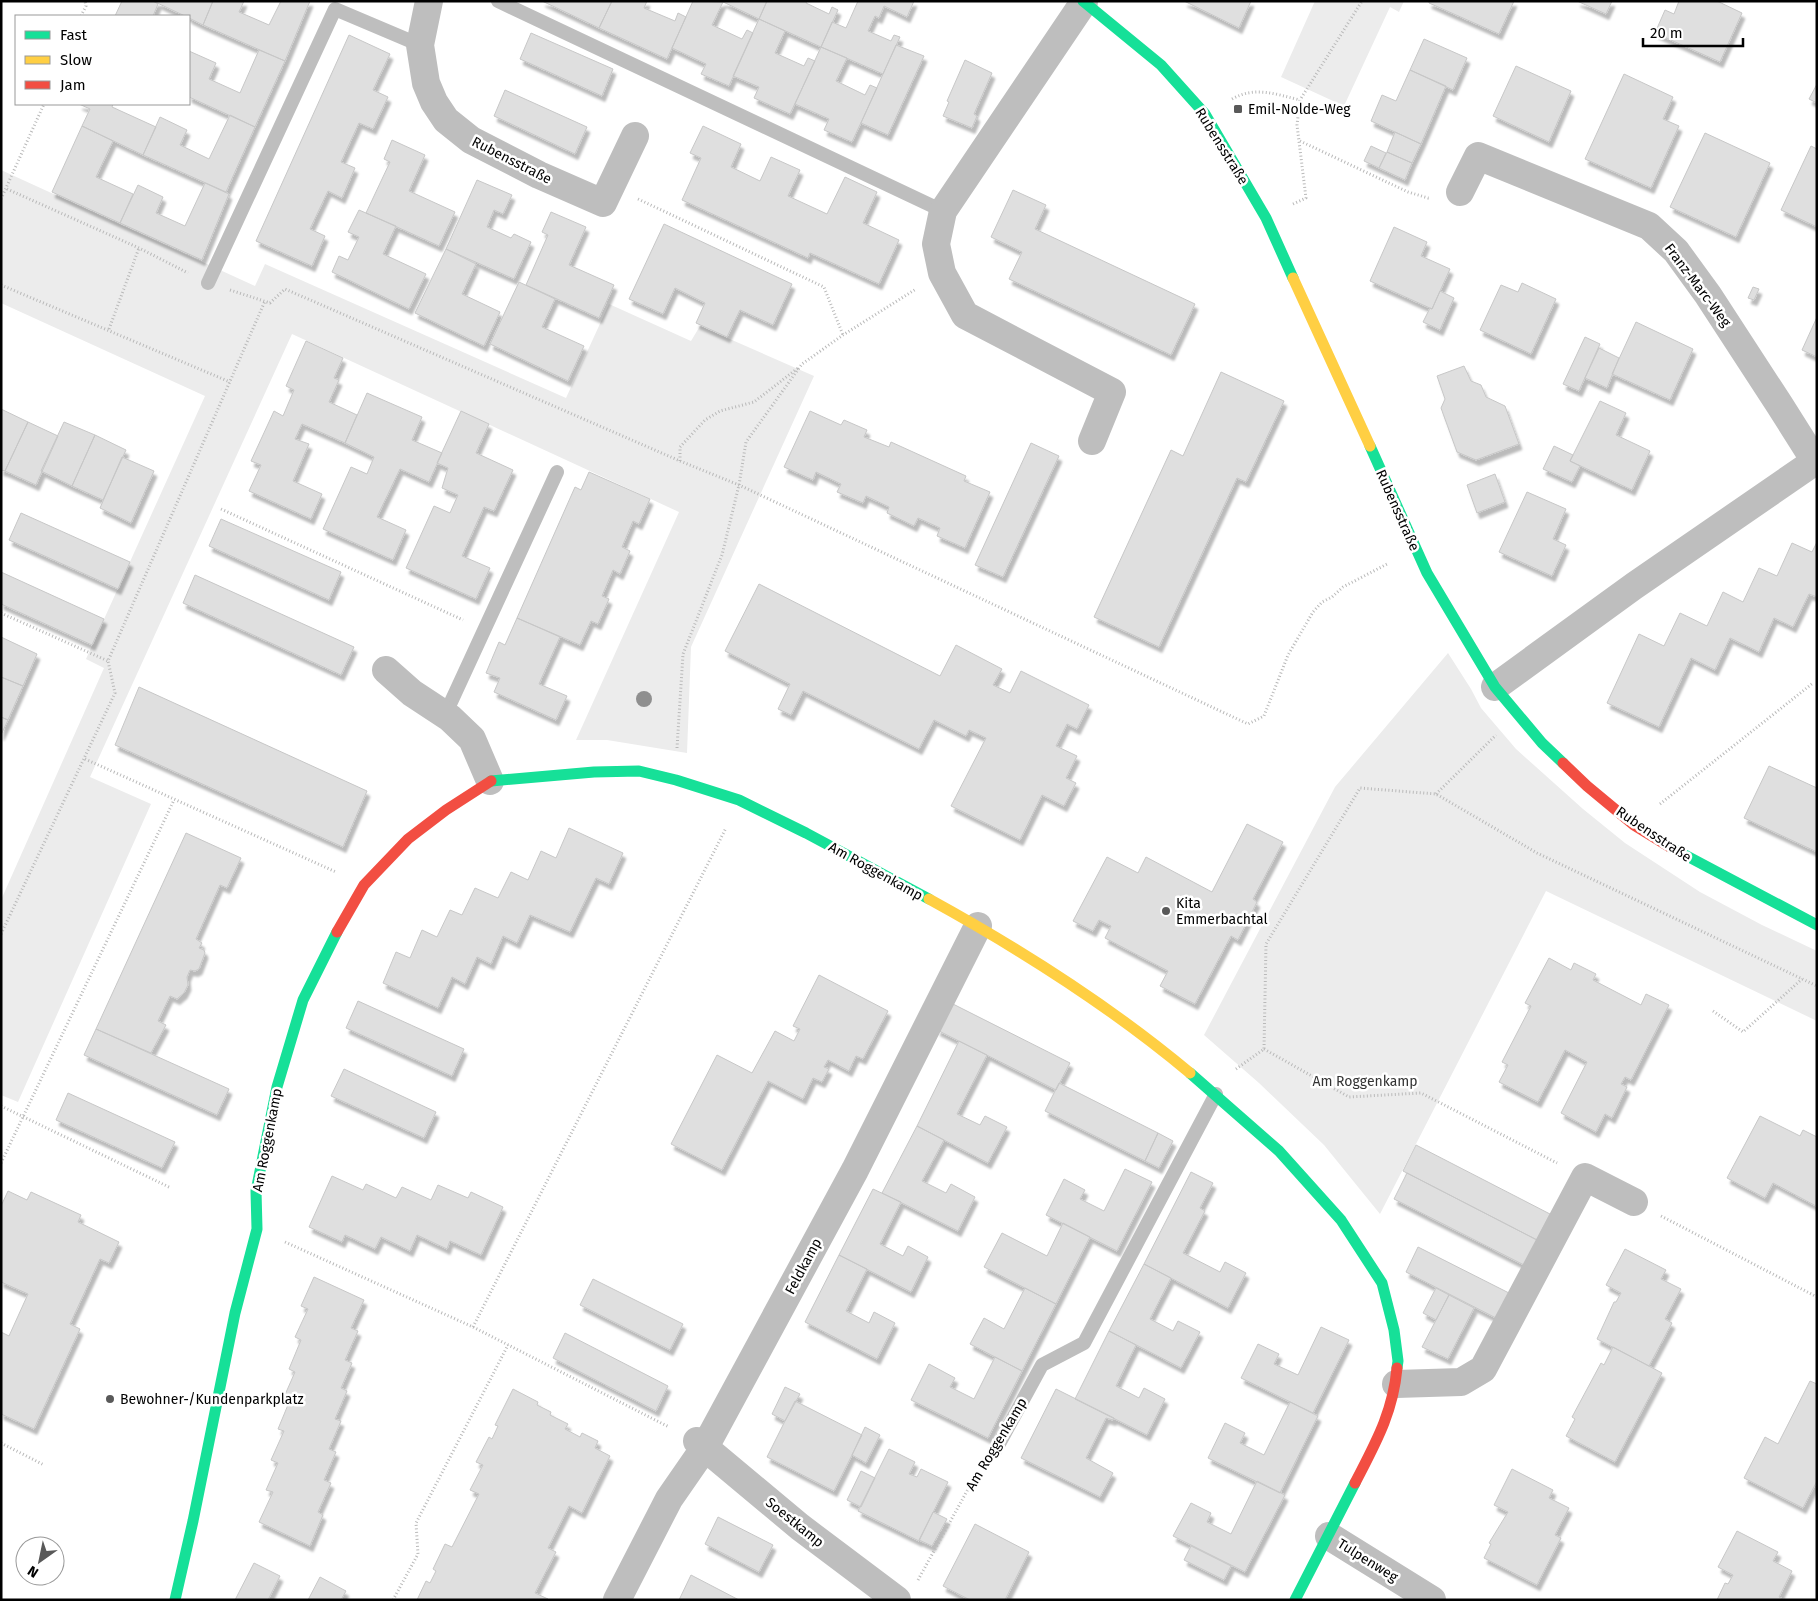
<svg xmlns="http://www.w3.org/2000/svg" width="1818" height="1601" viewBox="0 0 1818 1601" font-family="'Fira Sans',sans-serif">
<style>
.green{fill:#ececec}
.building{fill:#dfdfdf;stroke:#c7c7c7;filter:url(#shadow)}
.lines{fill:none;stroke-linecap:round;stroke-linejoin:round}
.path{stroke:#b9b9b9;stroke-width:3;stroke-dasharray:1 2.5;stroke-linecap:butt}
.lane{stroke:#bebebe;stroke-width:14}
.street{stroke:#bebebe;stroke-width:28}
.fast{stroke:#16e098;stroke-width:11}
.slow{stroke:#ffcf43;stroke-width:11}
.jam{stroke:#f24e42;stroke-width:11}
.tree{fill:#8f8f8f}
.poi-dot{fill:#595959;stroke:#fff;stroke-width:2}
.labels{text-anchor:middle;stroke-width:5;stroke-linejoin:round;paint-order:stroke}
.poi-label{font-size:14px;fill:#000;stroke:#fff;text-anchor:start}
.street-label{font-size:14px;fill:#000;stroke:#fff}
.park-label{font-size:14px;fill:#333;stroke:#fff}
</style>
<defs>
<filter id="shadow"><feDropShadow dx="3" dy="5.5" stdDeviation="1" flood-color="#0004"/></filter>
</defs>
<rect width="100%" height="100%" fill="#fff"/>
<!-- green -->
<path class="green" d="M1315,1H1404L1399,12L1390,7L1344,106L1281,77Z
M1,170L255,286L265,264L566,398L609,304L691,341L700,326L814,376L691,647L687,753L607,740H576L679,512L292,334L90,777L151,804L18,1102L1,1095V900L104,668L86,659L205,396L1,303Z
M1448,653L1471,689L1481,708L1516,749L1583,809L1625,843L1700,892L1762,925L1817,951V1021L1546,891L1380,1214L1324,1145L1259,1083L1204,1035L1335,787Z"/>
<!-- building -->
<path class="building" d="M122,1H153L158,4L153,16H115Z
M153,1H213L203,25L189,18V16H185Z
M213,1H244L239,12L269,25L281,1H310L285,61L203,25Z
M542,1H612L599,28Z
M612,1H647L644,8L675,21L678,13L686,17L667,59L599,28Z
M693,1L723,2L712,25L742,39L747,30L753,33L729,86L701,74L706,64L672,48Z
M721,1H767L759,19Z
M767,1H807L806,3L829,14L832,7L838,10L821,47L759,19Z
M858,1H914L907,17L884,6L879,18L875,16L868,31L891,41L894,35L900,37L883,74L821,47L832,22L846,28Z
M1184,1H1251L1239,28Z
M1429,1H1514L1499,34L1429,3Z
M1577,1H1612L1606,14Z
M1679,1H1717L1742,13L1720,62L1655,33L1665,10L1674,14Z
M759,19L785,31L775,53L804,66L808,58L815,61L790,114L754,98L759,87L733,76Z
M531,33L613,69L602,96L520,59Z
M349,35L390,54L373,90L388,97L373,129L359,123L341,162L355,168L342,198L328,191L310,229L325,236L312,266L256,241Z
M1424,39L1467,58L1453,90L1410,70Z
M896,45L924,56L888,135L861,123Z
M821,47L847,58L836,81L865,95L870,85L877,88L852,142L824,130L829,119L795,104Z
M259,50L285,61L255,127L189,97V51L216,63L209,79L240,93Z
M965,60L992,73L974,114L977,116L972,128L943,116L949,102L947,101Z
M1516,66L1571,91L1549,142L1493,116Z
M1410,70L1446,86L1421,144L1371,121L1382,95L1396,101Z
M1624,74L1673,97L1663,119L1679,126L1651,188L1585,159Z
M1817,84V103L1809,99Z
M505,90L587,127L575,154L494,116Z
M79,104H113L112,107L156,127L143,155L82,126L90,109Z
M230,115L255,127L226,192L143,155L160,117L187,130L180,145L209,159Z
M82,126L113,141L96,177L133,194L120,223L52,192Z
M703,126L741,144L731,167L760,181L771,157L800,170L788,196L827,214L845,177L877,192L863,223L899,240L879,284L810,253L808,258L682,200L701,158L690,153Z
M1395,132L1421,144L1412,163L1387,152Z
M1705,133L1770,163L1736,237L1670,207Z
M392,140L425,155L409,191L455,212L439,246L366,213L390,162L384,159Z
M1371,146L1386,153L1379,168L1364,161Z
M1811,146L1817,149V227L1781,210Z
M1387,152L1412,163L1405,180L1379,168Z
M477,180L512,195L503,214L494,210L487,227L511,238L514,234L531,242L514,279L446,249Z
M205,183L229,194L202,260L120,223L138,185L163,197L156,213L185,226Z
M1013,190L1046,205L1035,229L1195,304L1171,355L1009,279L1022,252L991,237Z
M359,210L396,226L383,254L426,274L409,309L332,272L339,256L348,260L359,237L348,232Z
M551,212L586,227L569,265L614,285L599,318L526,285L548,235L542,232Z
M664,224L792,284L773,325L740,310L727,337L696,323L705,303L675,288L663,314L629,299Z
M1394,227L1427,242L1421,256L1450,269L1432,309L1370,281Z
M446,249L476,264L462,294L500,312L484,346L415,313Z
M519,282L555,299L542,327L584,346L568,381L490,344Z
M1522,283L1556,299L1531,354L1480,330L1501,285L1518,292Z
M1753,287L1759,289L1754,300L1748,298Z
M1440,291L1454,298L1440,330L1423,322L1430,308L1432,309Z
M1817,317V357L1802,350Z
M1636,322L1693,349L1670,400L1612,374Z
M1585,337L1600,344L1579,391L1563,384Z
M306,341L343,358L334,378L339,380L329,402L357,415L345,443L302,424L295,439L309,444L293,481L322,494L311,519L249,491L261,465L251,461L274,411L283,416L294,390L286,386Z
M1599,348L1619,358L1607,388L1585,378Z
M1464,366L1471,381L1481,385L1486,397L1505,406L1519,444L1476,460L1457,452L1441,408L1445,399L1437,376Z
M1221,372L1284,401L1246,482L1237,478L1159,647L1094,617L1171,450L1183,456Z
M367,393L422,417L412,440L442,453L429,482L400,469L377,517L406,530L393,560L323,529L351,467L367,474L374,457L345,443Z
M1600,401L1626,413L1616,435L1650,451L1632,490L1570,461Z
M1,409L28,422L5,471L1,470Z
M461,411L489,424L476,453L513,470L494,511L484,507L462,556L490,568L476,599L406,568L434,506L450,513L458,495L442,488L448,468L437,463Z
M810,411L841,425L844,420L867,430L864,437L889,447L891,442L966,476L964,481L990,492L965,548L937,536L940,528L918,518L914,526L887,513L889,507L866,496L863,503L837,492L841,484L816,472L813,480L784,467Z
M28,422L58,436L36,485L5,471Z
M64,422L95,435L72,486L41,471Z
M95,435L126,450L103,500L72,486Z
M1031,443L1059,456L1003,577L975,565Z
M1554,446L1573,455L1570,461L1580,466L1572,482L1543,469Z
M122,457L154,471L131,523L100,508Z
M589,472L650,499L639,524L633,521L622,547L630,551L620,574L613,570L602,596L609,599L598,624L591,621L580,645L517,618L575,487L581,490Z
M1495,474L1505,502L1477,513L1467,485Z
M1527,492L1566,509L1553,539L1566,545L1552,576L1499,552Z
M21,513L130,562L118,589L9,540Z
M221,519L341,572L329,600L209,546Z
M1817,542V597L1809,594L1793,627L1774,618L1759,652L1730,638L1715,670L1691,658L1659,727L1607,703L1639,634L1664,646L1680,613L1707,626L1723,592L1743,602L1759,568L1777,576L1792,543L1812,552Z
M1,572L104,619L92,645L1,604Z
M195,575L354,647L341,675L183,603Z
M759,584L940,676L956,645L1002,669L993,685L1010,693L1021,671L1089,705L1077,729L1067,724L1056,746L1077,756L1066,778L1076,783L1064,806L1042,795L1020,840L951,806L986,738L969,730L966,736L934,720L919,749L803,691L791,715L778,709L790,684L725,651Z
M517,618L560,637L539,684L567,696L556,720L494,692L500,678L486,673L499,642L505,645Z
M1,637L37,654L23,686L1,677Z
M1,677L23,686L8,720L1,717Z
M139,687L367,791L343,847L115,745Z
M1,717L8,720L1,735Z
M1769,766L1817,788V852L1744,818Z
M1247,824L1283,842L1253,899L1257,902L1238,940L1231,936L1195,1004L1160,986L1168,971L1105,938L1111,926L1099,920L1093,931L1073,921L1107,857L1138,873L1146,857L1212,892Z
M569,828L623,853L609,884L596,878L570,932L530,915L517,943L503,936L491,964L477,957L465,984L452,977L438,1008L383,983L396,952L410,958L422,930L437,937L450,910L462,915L475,888L498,898L511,872L528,880L541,851L556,858Z
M186,833L241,858L227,888L220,885L196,939L202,943L199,948L204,950L205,953L199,969L195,971L190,970L187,977L188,985L184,993L177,999L170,996L158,1021L166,1025L151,1053L96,1029Z
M1549,958L1571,970L1574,963L1596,974L1593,980L1641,1005L1646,994L1669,1005L1631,1080L1625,1077L1621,1084L1627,1087L1612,1118L1605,1114L1596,1132L1561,1113L1587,1062L1565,1050L1538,1102L1499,1082L1508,1065L1502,1062L1531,1006L1525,1003Z
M819,975L888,1011L863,1059L856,1056L849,1071L828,1060L824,1067L829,1069L822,1082L813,1078L803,1099L768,1081L722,1170L671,1144L717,1055L752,1073L775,1031L794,1041L800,1029L793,1026Z
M358,1001L464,1049L452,1076L346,1028Z
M951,1003L1070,1063L1056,1090L937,1030Z
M96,1029L229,1089L217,1115L84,1055Z
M959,1041L987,1055L957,1114L980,1125L985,1116L1007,1127L988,1163L917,1126Z
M344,1069L436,1112L424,1138L331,1096Z
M1059,1083L1158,1133L1145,1161L1045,1111Z
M68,1093L175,1142L162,1168L56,1120Z
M1760,1116L1800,1136L1803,1130L1817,1137L1816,1206L1773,1183L1765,1198L1727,1178Z
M917,1126L944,1140L922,1181L946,1193L951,1184L975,1197L958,1231L882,1193Z
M1158,1133L1173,1141L1159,1168L1145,1161Z
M1416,1145L1550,1214L1537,1240L1403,1171Z
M1125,1169L1152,1182L1117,1251L1046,1215L1064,1179L1085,1190L1080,1199L1104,1211Z
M1191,1172L1213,1183L1200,1208L1205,1211L1183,1253L1220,1272L1225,1262L1246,1273L1228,1308L1144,1264Z
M1407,1173L1537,1240L1524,1265L1394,1199Z
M332,1176L363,1190L366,1184L396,1198L402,1187L431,1200L438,1185L468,1198L471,1192L503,1207L481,1255L450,1241L447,1249L417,1235L410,1251L381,1237L375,1249L345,1235L342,1242L309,1227Z
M873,1189L901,1202L880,1244L903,1256L908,1246L928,1257L911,1292L839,1255Z
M8,1191L27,1200L31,1192L81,1215L78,1222L119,1242L109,1263L100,1259L70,1324L80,1329L34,1429L1,1414V1332L9,1336L28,1294L1,1282V1206Z
M1063,1223L1090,1237L1056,1304L984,1267L1002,1233L1047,1256Z
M1418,1247L1509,1293L1496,1318L1406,1272Z
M1625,1249L1666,1270L1661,1279L1681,1289L1665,1319L1672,1323L1649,1366L1597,1339L1614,1302H1616L1621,1293L1606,1285Z
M839,1255L867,1269L846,1311L869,1323L874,1312L895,1323L877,1359L805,1322Z
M1144,1264L1171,1278L1150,1319L1173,1331L1178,1321L1200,1332L1181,1368L1109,1331Z
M314,1277L364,1300L351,1328L358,1331L345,1360L352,1363L341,1388L347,1391L335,1419L341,1421L329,1449L336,1452L324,1480L331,1483L318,1512L323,1515L310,1546L259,1522L273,1492L266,1490L278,1463L271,1460L284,1431L278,1429L290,1400L284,1397L295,1372L289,1369L301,1340L295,1337L308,1309L301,1306Z
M593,1279L683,1324L670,1350L580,1305Z
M1025,1288L1056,1304L1022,1371L970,1344L984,1318L1004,1329Z
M1436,1288L1449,1295L1436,1320L1423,1313Z
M1449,1295L1474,1308L1448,1359L1422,1347Z
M1321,1327L1349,1340L1313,1413L1241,1378L1258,1344L1279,1354L1274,1364L1298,1375Z
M1109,1331L1136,1345L1116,1386L1139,1398L1144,1388L1165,1399L1147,1435L1075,1399Z
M565,1333L668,1386L656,1411L553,1358Z
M1613,1347L1662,1373L1615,1462L1566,1436L1575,1419L1572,1417L1601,1363L1604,1365Z
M995,1357L1022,1371L988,1438L911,1400L929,1364L955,1378L950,1387L974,1399Z
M1810,1381L1817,1384V1481L1803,1508L1744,1478L1765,1437L1778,1444Z
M785,1387L800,1394L785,1421L772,1414Z
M513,1389L538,1402L537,1405L551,1412L550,1415L568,1424L565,1429L580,1437L582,1433L598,1441L595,1448L610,1456L582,1513L569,1506L548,1548L556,1552L535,1593L548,1599L417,1600L426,1581L430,1583L436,1571L433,1569L445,1544L452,1547L479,1494L470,1490L483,1465L476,1462L489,1437L492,1439L498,1426L495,1425Z
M1056,1389L1114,1418L1113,1420L1106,1418L1086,1458L1113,1473L1100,1497L1021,1458Z
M795,1401L862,1435L834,1491L767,1457Z
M1290,1402L1318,1416L1280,1493L1208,1458L1225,1423L1245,1433L1240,1443L1264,1455Z
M865,1427L880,1435L866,1463L852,1455Z
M889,1449L915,1462L909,1474L917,1477L921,1469L948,1482L919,1541L858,1511Z
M1512,1469L1553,1490L1549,1498L1569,1508L1555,1535L1561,1538L1537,1585L1484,1558L1491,1544L1489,1543L1508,1512L1494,1505Z
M861,1471L875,1478L861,1507L847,1500Z
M1257,1481L1285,1495L1245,1572L1173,1536L1191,1503L1211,1513L1207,1522L1231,1534Z
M933,1512L947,1519L932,1546L919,1540Z
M718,1517L773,1545L759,1572L705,1544Z
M975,1524L1029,1552L1005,1600H970L943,1586Z
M1737,1531L1778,1552L1773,1561L1792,1571L1779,1597L1785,1600H1717L1725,1583L1728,1584L1733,1575L1718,1567Z
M1191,1546L1231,1566L1224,1580L1184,1560Z
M254,1563L280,1576L268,1600H235Z
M691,1575L739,1600H679Z
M320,1577L346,1591L341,1600H308Z"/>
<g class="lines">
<!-- path -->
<path class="path" d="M81,16L86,6L85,1
M1232,99C1255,86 1275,94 1300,100
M1300,141L1408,192L1428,198H1431
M7,189L139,248L188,273
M1,199L44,104
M638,199L824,287L843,335
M1293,204L1306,198L1297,125L1300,100L1362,1
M1,285L230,382
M230,290L270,303L285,289L680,461L739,485L1248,724L1264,716L1288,655L1313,612L1322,602L1332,597L1343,587L1389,563
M109,329L139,248
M680,461V447L705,420L720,411L754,402L798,368
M221,509L463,620
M1,613L108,661
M677,748L683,654L722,555L739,485L746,442L802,364L843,335L916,289
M85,759L336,872
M1436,794L1496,735
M1660,804L1813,683
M1,934L115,693L108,661L265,301
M1713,1011L1743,1032L1802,979
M1264,1049L1349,1097L1421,1093L1557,1163
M1236,1069L1264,1049L1266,944L1360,788L1436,794L1537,853L1817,986
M1,1106L171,1188
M1,1163L174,800
M1661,1216L1817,1297
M285,1242L473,1327L669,1427
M473,1327L726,828
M1,1443L44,1465
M918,1580L978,1471
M393,1600L418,1554L416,1523L508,1345"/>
<!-- lane -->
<path class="lane" d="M498,1L943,211
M208,283L335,9L420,45
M445,715L557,472
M994,1453L1042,1365L1084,1343L1216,1094"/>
<!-- street -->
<path class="street" d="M429,1L420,45L426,83L434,102L446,120L471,140L539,175L603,203L635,136
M1084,2L943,211L936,244L942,273L965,315L1112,392L1092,441
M1460,192L1478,156L1649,226L1676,251L1708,295L1779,404L1815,461
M386,670L412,693L450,718L472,739L490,781
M1495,687L1634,586L1817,460
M1396,1384L1461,1382L1483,1369L1585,1177L1634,1202
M697,1441L800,1527L897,1600
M1329,1536L1432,1600
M617,1600L669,1499L705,1447L855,1170L978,926"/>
<!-- fast -->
<path class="fast" d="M1083,1L1161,65L1205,114L1266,218L1293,278
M1370,446L1427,573L1495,687L1542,743L1563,763
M491,781L594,772L639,771L676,780L739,800L806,833L929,899
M1670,847L1817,925
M1190,1073L1279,1151L1341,1220L1382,1283L1394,1330L1398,1361L1397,1368
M175,1600L193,1521L235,1313L257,1229L256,1191L277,1087L303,1000L337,932
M1295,1600L1355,1483"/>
<!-- slow -->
<path class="slow" d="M1293,278L1370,446
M929,899C1020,949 1110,1006 1190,1073"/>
<!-- jam -->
<path class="jam" d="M1563,763L1587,786L1634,825L1670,847
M337,932L364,885L408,839L446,810L491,781
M1355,1483C1375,1444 1393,1413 1397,1368"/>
</g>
<!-- trees -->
<circle class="tree" cx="644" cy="699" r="8"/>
<!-- markers -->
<g class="poi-dot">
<rect x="1233" y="104" width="10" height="10" rx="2.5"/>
<circle cx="1166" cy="911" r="5"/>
<circle cx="110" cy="1399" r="5"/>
</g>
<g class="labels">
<!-- poi labels -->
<g class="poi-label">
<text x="1248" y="114">Emil-Nolde-Weg</text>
<text x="1176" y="908">Kita<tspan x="1176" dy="16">Emmerbachtal</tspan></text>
<text x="120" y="1404">Bewohner-/Kundenparkplatz</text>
</g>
<!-- street labels -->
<g class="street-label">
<text transform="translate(1222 146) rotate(58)" y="5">Rubensstraße</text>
<text transform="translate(512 160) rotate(27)" y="5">Rubensstraße</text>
<text transform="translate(1698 285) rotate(53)" y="5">Franz-Marc-Weg</text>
<text transform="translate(1398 510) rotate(66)" y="5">Rubensstraße</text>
<text transform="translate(1654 834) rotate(34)" y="5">Rubensstraße</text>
<text transform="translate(876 871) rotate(29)" y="5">Am Roggenkamp</text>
<text transform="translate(267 1140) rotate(-79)" y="5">Am Roggenkamp</text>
<text transform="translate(803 1266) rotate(-62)" y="5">Feldkamp</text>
<text transform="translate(996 1444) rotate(-59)" y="5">Am Roggenkamp</text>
<text transform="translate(795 1522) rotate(39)" y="5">Soestkamp</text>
<text transform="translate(1368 1560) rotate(32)" y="5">Tulpenweg</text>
</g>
<!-- park labels -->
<g class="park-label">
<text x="1365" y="1086">Am Roggenkamp</text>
</g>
</g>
<!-- border -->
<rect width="1818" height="1601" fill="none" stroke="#000000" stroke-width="5"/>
<!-- legend -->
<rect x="15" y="15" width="175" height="90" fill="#ffffff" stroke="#999999"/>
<rect x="25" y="31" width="25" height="8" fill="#16e098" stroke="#999999"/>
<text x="60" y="40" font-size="15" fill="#000000">Fast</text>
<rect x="25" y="56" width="25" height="8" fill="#ffcf43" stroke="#999999"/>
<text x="60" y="65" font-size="15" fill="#000000">Slow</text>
<rect x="25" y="81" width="25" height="8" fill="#f24e42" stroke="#999999"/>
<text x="60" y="90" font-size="15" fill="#000000">Jam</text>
<!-- north arrow -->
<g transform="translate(40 1561) rotate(213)"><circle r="24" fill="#ffffff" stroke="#999999"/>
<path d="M0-4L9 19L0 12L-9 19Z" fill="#595959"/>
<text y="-8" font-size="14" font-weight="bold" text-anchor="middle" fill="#000000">N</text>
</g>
<!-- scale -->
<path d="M1643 38v8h100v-8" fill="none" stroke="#000000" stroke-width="2.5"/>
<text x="1650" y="38" font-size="15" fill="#000000" stroke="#ffffff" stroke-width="4" paint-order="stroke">20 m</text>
</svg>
